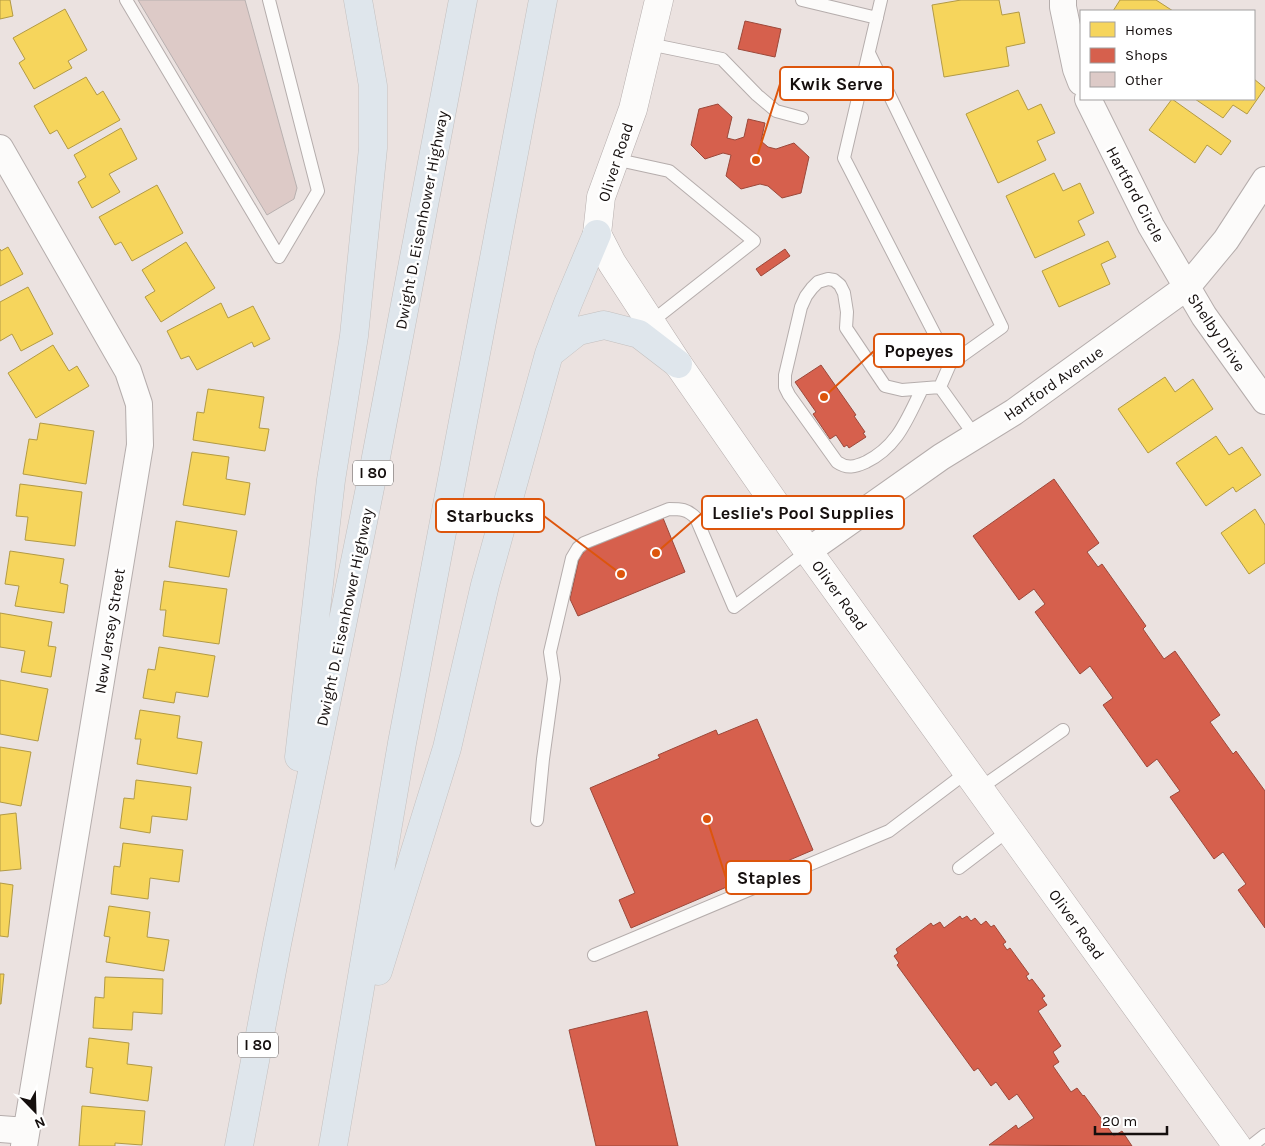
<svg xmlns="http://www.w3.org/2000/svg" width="1265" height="1146" viewBox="0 0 1265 1146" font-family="Karla,sans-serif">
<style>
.homes{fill:#f6d55c;stroke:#b29a45}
.shops{fill:#d6604d;stroke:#9c483a}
.building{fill:#ddcac7;stroke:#b8b0af}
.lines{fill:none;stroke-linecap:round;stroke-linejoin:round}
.service-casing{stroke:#b5adac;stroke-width:14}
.minor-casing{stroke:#b5adac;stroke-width:28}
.tertiary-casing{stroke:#b5adac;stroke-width:29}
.secondary-casing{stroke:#b5adac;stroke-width:29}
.motorway-casing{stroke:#c4c0bf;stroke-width:29}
.service{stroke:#fcfbfa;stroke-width:12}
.minor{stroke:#fcfbfa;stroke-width:26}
.tertiary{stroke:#fcfbfa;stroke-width:28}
.secondary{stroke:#fcfbfa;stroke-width:28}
.motorway{stroke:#dfe6ec;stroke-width:28}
.labels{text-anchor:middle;stroke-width:5;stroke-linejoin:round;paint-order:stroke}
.shield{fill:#fff;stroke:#5b5756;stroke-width:1}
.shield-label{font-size:15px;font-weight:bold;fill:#150f0e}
.street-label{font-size:16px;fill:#150f0e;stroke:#fff}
.leader{fill:none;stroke:#dd550c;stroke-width:2}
.callout-dot{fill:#dd550c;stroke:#fff;stroke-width:2}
.callout{fill:#fff;stroke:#dd550c;stroke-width:2}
.callout-label{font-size:18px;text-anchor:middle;font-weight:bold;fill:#150f0e}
</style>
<rect width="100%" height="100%" fill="#ebe2e0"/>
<!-- homes -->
<path class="homes" d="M0,0H10L13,16L0,19Z
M961,0H999L1002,15L1019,12L1025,43L1006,47L1009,66L944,77L932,5Z
M1120,0H1156L1173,11H1113Z
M65,9L87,50L68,61L72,68L34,89L19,63L25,59L13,38Z
M86,77L97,95L103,91L120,120L68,149L57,130L50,134L34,106Z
M1254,79L1265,88L1247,114L1233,105L1223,118L1195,99H1254Z
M1018,90L1028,110L1041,104L1055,133L1037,141L1046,160L998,183L966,114Z
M1172,99L1231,141L1221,155L1207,145L1195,163L1149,130Z
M121,128L137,159L109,174L120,192L92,208L78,182L86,177L74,155Z
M1054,173L1063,191L1080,183L1094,213L1078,221L1085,235L1035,258L1006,196Z
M157,185L183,233L132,261L121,242L115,245L99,217Z
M1108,241L1116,257L1101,264L1110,284L1059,307L1042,271Z
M186,242L215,288L161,322L145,297L155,291L142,270Z
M8,247L23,274L0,286V249L1,251Z
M28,287L53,334L21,351L12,334L0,341V302Z
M221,303L228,318L253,306L270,339L254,347L252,342L197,370L189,356L181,359L167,331Z
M53,345L69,371L77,366L89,386L36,418L8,373Z
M1165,377L1175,392L1193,379L1213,409L1148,453L1118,409Z
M208,389L264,397L259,428L269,429L265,451L193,440L197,412L204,413Z
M40,423L94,431L86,484L23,474L29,439L37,440Z
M1216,436L1229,455L1242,447L1261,475L1236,492L1233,487L1206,506L1176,463Z
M192,452L229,457L226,479L250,483L245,515L183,505Z
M20,484L82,492L75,546L25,540L28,517L16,516Z
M1255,509L1265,525V563L1249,574L1221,533Z
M176,521L237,531L229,577L169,567Z
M10,551L64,559L60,583L68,585L64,613L15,606L19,586L5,584Z
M164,581L227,589L219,644L163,636L166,610H160Z
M0,613L52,622L48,646L56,647L51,677L21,672L25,651L0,647Z
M159,647L215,656L208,697L176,692L174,703L143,698L148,669L155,670Z
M0,680L48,689L38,741L0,734Z
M140,710L180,716L177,738L202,742L197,774L137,764L141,739H135Z
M0,747L31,752L21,806L0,802Z
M136,780L191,787L187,820L152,816L150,833L120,828L124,798L134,799Z
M16,813L21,869L0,871V815Z
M123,843L183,850L179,882L150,878L148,899L111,894L114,866L120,867Z
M0,883L13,885L8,937L0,936Z
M109,906L150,912L147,937L169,940L164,971L106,962L110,937L104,936Z
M0,974H4L1,1004H0Z
M105,977L163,979L162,1014L133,1012L132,1030L93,1028L95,997L104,998Z
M89,1038L129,1043L127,1064L152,1067L148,1101L90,1093L93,1068L86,1067Z
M82,1106L145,1111L142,1145L115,1143V1146H79Z"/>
<!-- shops -->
<path class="shops" d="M745,21L781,29L775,57L738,49Z
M718,104L732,117L727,138L735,140L744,137L748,119L765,123L761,141L768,147L776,149L794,143L809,157L801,193L782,198L768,186L760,184L741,189L726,176L731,155L723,153L705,159L691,145L699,109Z
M785,249L790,256L761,276L756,269Z
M821,365L856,415L854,416L865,432L863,433L866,437L849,448L847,445L844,447L836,435L830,439L813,414L816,412L795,382Z
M1054,479L1099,543L1087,552L1098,567L1102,564L1146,626L1143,629L1164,659L1175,651L1220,715L1210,722L1233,754L1236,751L1265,791V928L1238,890L1246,884L1223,852L1214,859L1170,797L1180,791L1157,759L1147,767L1103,705L1113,698L1090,666L1080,674L1035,612L1045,604L1034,589L1019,600L973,536Z
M663,518L685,572L578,616L570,599L579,559L586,549Z
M757,719L813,850L631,928L619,900L635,893L590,788L660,758L658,755L716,730L718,735Z
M960,916L962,919L967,916L971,921L975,918L981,925L986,921L991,927L994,925L1006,942L1003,944L1007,950L1010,948L1029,974L1026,976L1029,981L1032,979L1045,996L1042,998L1047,1005L1038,1011L1061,1046L1053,1052L1059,1062L1053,1066L1071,1092L1077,1088L1083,1096L1084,1095L1114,1136L1122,1131L1132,1146L989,1145L1016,1125L1018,1129L1034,1118L1017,1094L1009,1100L996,1082L991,1086L978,1068L974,1071L897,965L899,963L894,956L898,953L896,949L931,923L933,926L940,922L944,928Z
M647,1011L678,1146H596L569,1030Z"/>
<!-- building -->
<path class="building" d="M138,0H245L297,188L294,199L267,215Z"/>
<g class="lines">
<defs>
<path id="service" d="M126,0L279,257L318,191L269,0
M802,0L877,18
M649,44L722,59L757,95L776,111L802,118
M869,53L1002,327L950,364L844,158L881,0
M614,159L669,171L754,241L651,322
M950,364L940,387L975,436
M922,389C907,419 898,446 866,462C855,467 847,469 837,462L789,395L785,387V375L801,307L806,296L812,288L818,282L828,279L834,280L840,285L844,293L847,312L846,328L885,386L902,390L940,387
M979,789L1063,730
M537,820L543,759L554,679L550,652L572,558L578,548L584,543L669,509C681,509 687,509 696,518L734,607L808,551
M959,868L1009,830
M594,955L889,831L967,772
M1251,1146L1265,1135"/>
<path id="minor" d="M1063,0V7L1076,69L1081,82
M1088,99L1151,226L1204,316L1265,401
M0,148L128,371L139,404L140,445L24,1146
M808,551L941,457L1014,412L1187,287L1226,240L1265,180
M0,1129L26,1131"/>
<path id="tertiary" d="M597,234L612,263L678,364L808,551L1237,1146"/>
<path id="secondary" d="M597,234L601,197L633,109L659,0"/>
<path id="motorway" d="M549,354L578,331L604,325L639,334L678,364
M299,757L331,480L354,336L373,148V86L358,0
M378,971L447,748L485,585L549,354L568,303L597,234
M239,1146L277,944L373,473L463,0
M333,1146L402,743L543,0"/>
</defs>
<!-- service casing -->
<use href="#service" class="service-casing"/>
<!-- minor casing -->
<use href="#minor" class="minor-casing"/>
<!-- tertiary casing -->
<use href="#tertiary" class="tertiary-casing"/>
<!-- secondary casing -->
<use href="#secondary" class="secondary-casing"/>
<!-- motorway casing -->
<use href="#motorway" class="motorway-casing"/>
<!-- service -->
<use href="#service" class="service"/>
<!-- minor -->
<use href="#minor" class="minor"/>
<!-- tertiary -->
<use href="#tertiary" class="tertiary"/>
<!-- secondary -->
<use href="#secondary" class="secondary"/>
<!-- motorway -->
<use href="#motorway" class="motorway"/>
</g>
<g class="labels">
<!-- shield labels -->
<g class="shield">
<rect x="353" y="460.5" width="40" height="25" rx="4"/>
<rect x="238" y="1032.5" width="40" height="25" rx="4"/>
</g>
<g class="shield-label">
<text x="373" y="478">I 80</text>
<text x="258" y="1050">I 80</text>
</g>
<!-- street labels -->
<g class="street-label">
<text transform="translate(615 162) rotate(-72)" y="6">Oliver Road</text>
<text transform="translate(1136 194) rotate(62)" y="6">Hartford Circle</text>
<text transform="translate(421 220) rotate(-79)" y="6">Dwight D. Eisenhower Highway</text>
<text transform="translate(1217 332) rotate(56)" y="6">Shelby Drive</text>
<text transform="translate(1053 383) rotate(-35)" y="6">Hartford Avenue</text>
<text transform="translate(840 595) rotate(54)" y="6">Oliver Road</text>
<text transform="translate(344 617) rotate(-78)" y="6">Dwight D. Eisenhower Highway</text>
<text transform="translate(109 631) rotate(-81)" y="6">New Jersey Street</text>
<text transform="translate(1077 924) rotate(54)" y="6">Oliver Road</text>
</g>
</g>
<!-- callouts -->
<path class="leader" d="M756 160L780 84M824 397L874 351M656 553L702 513M621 574L544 516M707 819L726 878"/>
<g class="callout-dot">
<circle cx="756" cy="160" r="5"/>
<circle cx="824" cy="397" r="5"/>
<circle cx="656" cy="553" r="5"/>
<circle cx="621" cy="574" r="5"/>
<circle cx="707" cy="819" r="5"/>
</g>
<g class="callout">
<rect x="780" y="67" width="113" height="33" rx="5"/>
<rect x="874" y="334" width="90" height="33" rx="5"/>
<rect x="702" y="496" width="202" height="33" rx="5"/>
<rect x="436" y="499" width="108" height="33" rx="5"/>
<rect x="726" y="861" width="85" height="33" rx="5"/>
</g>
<g class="callout-label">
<text x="836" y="90">Kwik Serve</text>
<text x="919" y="357">Popeyes</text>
<text x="803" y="519">Leslie's Pool Supplies</text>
<text x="490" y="522">Starbucks</text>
<text x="769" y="884">Staples</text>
</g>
<!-- legend -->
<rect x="1080" y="10" width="175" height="90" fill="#ffffff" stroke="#a19f9f"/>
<rect x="1090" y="22" width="25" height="15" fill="#f6d55c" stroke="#a19f9f"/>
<text x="1125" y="35" font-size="15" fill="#150f0e">Homes</text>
<rect x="1090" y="48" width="25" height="15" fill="#d6604d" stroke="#a19f9f"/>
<text x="1125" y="60" font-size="15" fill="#150f0e">Shops</text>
<rect x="1090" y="72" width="25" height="15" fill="#ddcac7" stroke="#a19f9f"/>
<text x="1125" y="85" font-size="15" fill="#150f0e">Other</text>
<!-- north arrow -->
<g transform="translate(35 1111) rotate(157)" stroke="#ffffff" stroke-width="4" paint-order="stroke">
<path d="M0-4L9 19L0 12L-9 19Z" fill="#150f0e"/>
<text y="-8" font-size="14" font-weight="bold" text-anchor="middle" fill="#150f0e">N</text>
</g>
<!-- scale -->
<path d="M1095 1126v8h72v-8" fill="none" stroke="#150f0e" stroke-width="2.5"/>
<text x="1102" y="1126" font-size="15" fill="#150f0e" stroke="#ffffff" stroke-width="4" paint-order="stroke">20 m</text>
</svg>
